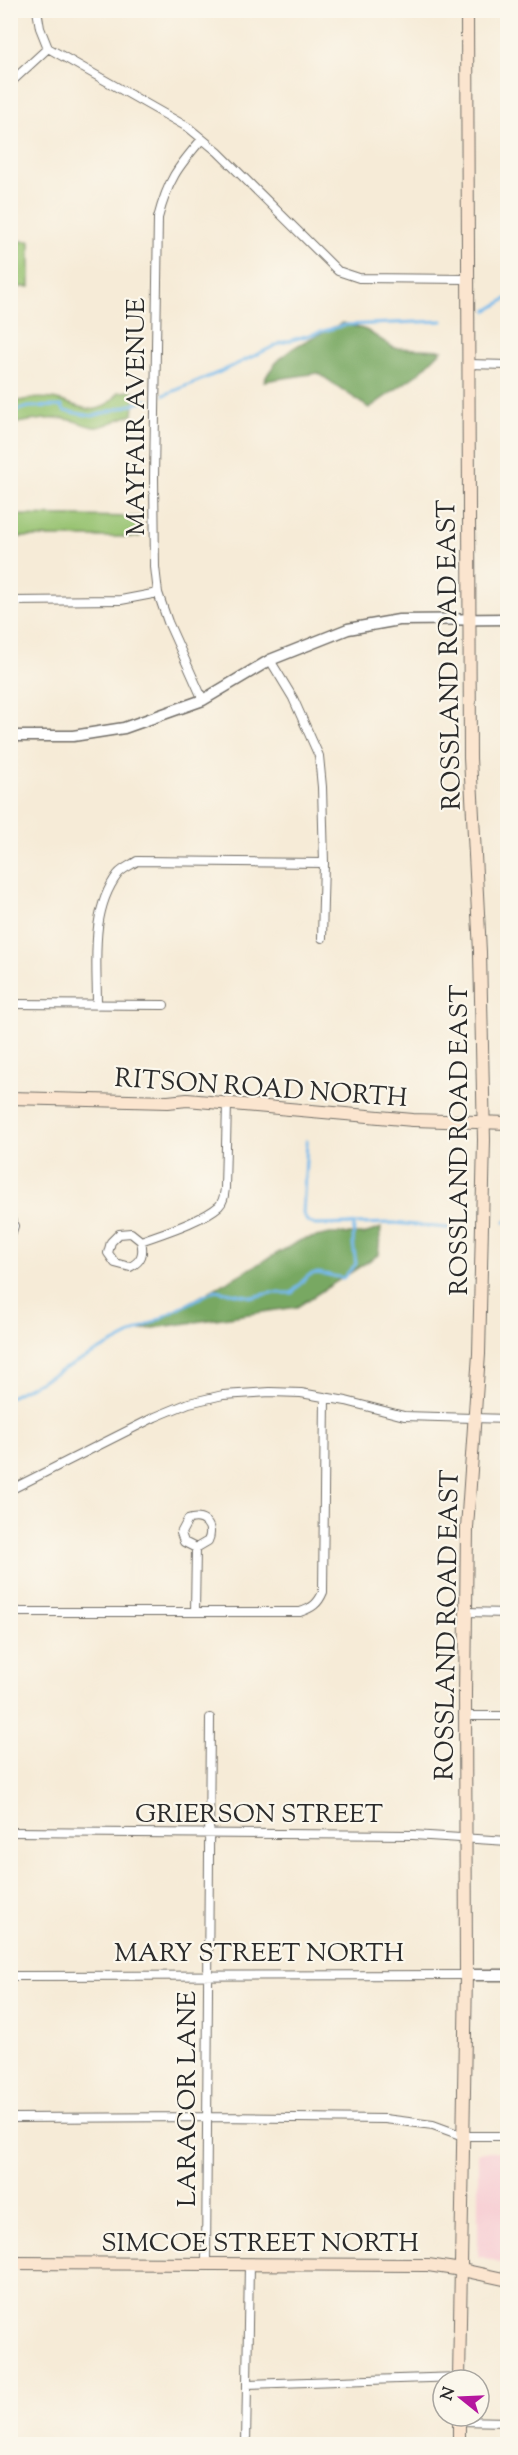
<svg xmlns="http://www.w3.org/2000/svg" width="518" height="2455" viewBox="0 0 518 2455" font-family="'Sorts Mill Goudy',serif">
<style>
.built{fill:#f7cfd4}
.green{fill:#96c270;stroke:#60764e;stroke-width:1.5}
.forest{fill:#78a862;stroke:#526a46;stroke-width:1.5}
.lines{fill:none;stroke-linecap:round;stroke-linejoin:round}
.stream{stroke:#76baec;stroke-width:3}
.minor-casing{stroke:#726e67;stroke-width:10}
.tertiary-casing{stroke:#726e67;stroke-width:13}
.secondary-casing{stroke:#726e67;stroke-width:14}
.minor{stroke:#fff;stroke-width:8}
.tertiary{stroke:#fff;stroke-width:10}
.secondary{stroke:#fbe5cf;stroke-width:12}
.labels{text-anchor:middle;stroke-width:4.5;stroke-linejoin:round;paint-order:stroke}
.street-label{font-size:26px;fill:#2b2b2b;stroke:#fbf7ec}
</style>
<rect width="100%" height="100%" fill="#fbf7ec"/>
<filter id="ink" filterUnits="userSpaceOnUse"><feTurbulence type="fractalNoise" baseFrequency=".0167" numOctaves="2"/><feDisplacementMap in="SourceGraphic" scale="12" xChannelSelector="R" yChannelSelector="G"/><feConvolveMatrix kernelMatrix="1 2 1 2 8 2 1 2 1" color-interpolation-filters="sRGB"/></filter>
<filter id="wash" filterUnits="userSpaceOnUse"><feTurbulence type="fractalNoise" baseFrequency=".008" numOctaves="4" result="noise"/><feDisplacementMap in="SourceGraphic" scale="24" xChannelSelector="R" yChannelSelector="G"/><feGaussianBlur stdDeviation="1.35" result="paint"/><feColorMatrix in="noise" values="0 0 0 0 0 0 0 0 0 0 0 0 0 0 0 0 0 1.4 0 .05"/><feComposite in="paint" operator="in"/></filter>
<g filter="url(#wash)">
<rect width="100%" height="100%" fill="#f6ebd7"/>
<!-- built -->
<path class="built" d="M478,2152H507V2264L478,2256Z"/>
<!-- green -->
<path class="green" d="M11,241H30V287H11Z
M132,391L135,394L133,415C120,417 102,429 94,427C86,426 79,422 71,420C51,416 30,421 11,424V403C24,399 38,397 52,399C80,403 95,424 119,392Z
M11,515L139,517V537H11Z"/>
<!-- forest -->
<path class="forest" d="M343,323L366,330L394,348L442,350L419,373L369,408L318,373L264,381C279,349 312,338 343,323Z
M381,1228L378,1255L297,1307L141,1330L301,1240L330,1234H364Z"/>
<g class="lines">
<!-- stream -->
<path class="stream" d="M487,311L508,298
M164,395L220,372L281,343L345,325L442,321
M10,412L29,407L62,406L64,411L93,416L148,400
M307,1141L303,1213L307,1221L315,1225L394,1223L457,1229
M505,1222L508,1221
M10,1397L215,1290L253,1297L270,1293H292C314,1267 311,1272 343,1278L356,1264L353,1243L354,1224"/>
</g>
</g>
<g filter="url(#ink)">
<g class="lines">
<defs>
<path id="minor" d="M37,10L40,28L48,48L189,128L218,152L338,271L359,278L468,279
M10,83L48,48
M202,139C177,168 168,180 158,218L154,478L155,567L158,593L168,622L203,700
M468,364L508,365
M10,601L121,600L158,593
M270,660L293,698L319,756L322,787L324,863L322,938
M10,1004L164,1005
M97,1005C97,961 90,911 118,874C122,869 131,865 137,861L324,863
M10,1217L14,1226L10,1238
M141,1241C144,1253 142,1261 130,1267L115,1263L108,1253L111,1242L119,1234L131,1233L141,1241C163,1233 202,1221 219,1206C224,1201 224,1195 225,1188L227,1103
M10,1490L155,1417L189,1403L223,1395L270,1392L301,1393L346,1401L404,1416L508,1419
M10,1610L20,1612H300C312,1608 318,1604 323,1592L325,1397
M195,1612L196,1548L208,1541C215,1526 203,1514 188,1520L181,1533L184,1542L196,1548
M466,1612L508,1613
M465,1716H508
M10,1832L413,1835L508,1841
M10,1976L466,1975
M10,2118L208,2117L385,2119L433,2125L463,2136H508
M206,2264L210,1718
M247,2384L459,2377
M459,2421L508,2422
M246,2444L249,2265"/>
<path id="tertiary" d="M10,736H73L124,728L203,700L270,660L348,629L399,620L508,619
M466,1975H508"/>
<path id="secondary" d="M10,1098L168,1102L187,1100L413,1120L508,1123
M10,2263L428,2265L462,2270L508,2280
M459,2380L466,1975L465,1693L467,1528L479,1354L484,1140L480,952L470,758L467,10
M459,2444V2416"/>
</defs>
<!-- minor casing -->
<use href="#minor" class="minor-casing"/>
<!-- tertiary casing -->
<use href="#tertiary" class="tertiary-casing"/>
<!-- secondary casing -->
<use href="#secondary" class="secondary-casing"/>
<!-- minor -->
<use href="#minor" class="minor"/>
<!-- tertiary -->
<use href="#tertiary" class="tertiary"/>
<!-- secondary -->
<use href="#secondary" class="secondary"/>
</g>
</g>
<g class="labels">
<!-- street labels -->
<g class="street-label">
<text transform="translate(135 417) rotate(-90)" y="9">MAYFAIR AVENUE</text>
<text transform="translate(448 655) rotate(-91)" y="9">ROSSLAND ROAD EAST</text>
<text transform="translate(261 1087) rotate(4)" y="9">RITSON ROAD NORTH</text>
<text transform="translate(458 1140) rotate(-90)" y="9">ROSSLAND ROAD EAST</text>
<text transform="translate(446 1625) rotate(-89)" y="9">ROSSLAND ROAD EAST</text>
<text x="259" y="1822">GRIERSON STREET</text>
<text x="259" y="1961">MARY STREET NORTH</text>
<text transform="translate(186 2099) rotate(-90)" y="9">LARACOR LANE</text>
<text x="260" y="2251">SIMCOE STREET NORTH</text>
</g>
</g>
<!-- margin -->
<rect width="518" height="2455" fill="none" stroke="#fbf7ec" stroke-width="36"/>
<!-- north arrow -->
<g transform="translate(461 2398) rotate(288)"><circle r="28" fill="#fbf7ec" stroke="#a8a59f" stroke-width="1.5"/>
<path d="M0-4.5L10 22L0 15L-10 22Z" fill="#b5179e"/>
<text y="-9" font-size="16" font-weight="bold" text-anchor="middle" fill="#2b2b2b">N</text>
</g>
</svg>
